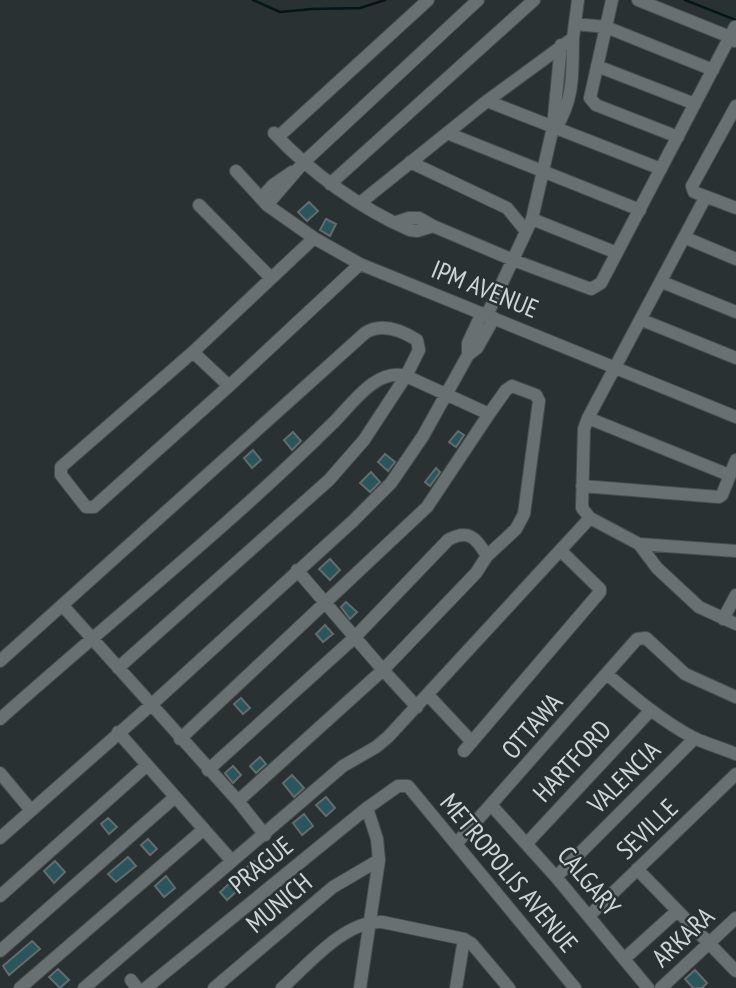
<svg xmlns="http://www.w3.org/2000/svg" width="736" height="988" viewBox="0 0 736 988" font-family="'PT Sans Narrow',sans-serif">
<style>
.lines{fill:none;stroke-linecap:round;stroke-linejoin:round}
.stream{stroke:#041619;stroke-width:2.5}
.building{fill:#29565c;stroke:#636b6c;stroke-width:2}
.minor-casing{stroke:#484e4e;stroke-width:14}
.minor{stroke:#697071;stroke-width:12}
.labels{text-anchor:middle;stroke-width:5;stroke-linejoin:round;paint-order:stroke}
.street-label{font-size:26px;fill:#d0d5d5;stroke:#2a3132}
</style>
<rect width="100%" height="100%" fill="#2a3132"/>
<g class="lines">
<!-- stream -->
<path class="stream" d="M253,0L280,12L312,9L360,8L385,0
M685,0L736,20"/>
</g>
<!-- building -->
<path class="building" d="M309,202L318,211L307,221L298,212Z
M326,219L336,224L330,236L320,230Z
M458,431L464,435L456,447L449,442Z
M293,432L301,441L292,450L284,440Z
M253,450L261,460L252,468L244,458Z
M385,454L395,462L388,471L378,462Z
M436,468L440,472L430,486L425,482Z
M371,472L380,482L370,492L360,483Z
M330,559L340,570L330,580L319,569Z
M346,602L357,612L350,619L341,607Z
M325,625L333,634L323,642L316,634Z
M241,698L250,708L243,714L234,704Z
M260,757L266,764L256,773L250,766Z
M233,766L241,775L233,783L225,773Z
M292,775L304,788L294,797L283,783Z
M326,797L335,808L326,816L316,805Z
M304,814L313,826L302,835L293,823Z
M108,818L117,827L109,834L101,824Z
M148,839L157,849L150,855L141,845Z
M128,857L136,866L116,882L108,874Z
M55,861L65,872L54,883L44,871Z
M254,861L261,869L251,878L244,870Z
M166,876L175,888L164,897L155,886Z
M230,883L237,891L227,900L220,892Z
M32,941L40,949L9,975L3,966Z
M58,969L69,980L60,988L49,977Z
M695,970L707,983L702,988H693L685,979Z"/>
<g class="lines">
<defs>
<path id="minor" d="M612,0L590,98L596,105L678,137
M638,0L730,37L734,41
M576,24L606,27L713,70
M597,66L695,104
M487,101L661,169
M736,106L692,186L694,192L736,208
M556,128C575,96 572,74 573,38
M274,133C310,172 361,209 410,230L417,231L433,226
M447,133L640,210
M278,137L428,0
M410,162L507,208L526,231
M236,171L267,205L314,238L360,264L736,417
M330,184L534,0
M261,198L273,185L292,172
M705,198L588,418L584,429L582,508L590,518L639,544L657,568L699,607L736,624
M360,203L487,101L573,38L578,0
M199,205L271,278
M267,205L304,162L478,0
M532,219L617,253
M397,222L409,218H419L433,226L513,260L591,289L601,283L735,27
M686,238L736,259
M662,282L736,312
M487,315L532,219L553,127L561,45
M642,320L736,358
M193,352L229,386L94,507H86L61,475V467L193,352L314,238
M468,355V343L482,313
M229,386L360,264
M588,418L729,475
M582,486L719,497L722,495L736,460
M639,544L736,551
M63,606L238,801L265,835
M723,619L736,595
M0,661L365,333C382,322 401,330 417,340L419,350L406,376L364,440L329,480L118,668
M608,675C635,698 662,721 694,738C707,744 722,748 736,754
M428,695L472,742
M0,719C111,620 228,527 334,422C353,403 376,368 406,376L489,414
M118,732L232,861
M180,739L427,507L489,414L506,390L512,386L536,395L539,401L524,514L516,529L487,556L476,573L383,670L417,707
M464,751L600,592V589L561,551
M208,770L354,638L448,540C468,529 476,537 487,556
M0,773L30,809
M238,801L383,670L297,570
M492,806L556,877L648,988
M0,838L151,705L353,521L391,483L423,436L468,355L477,348L494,318
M527,843L650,711
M456,844L637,639L646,638L685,674L736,697
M637,869L736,971
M556,877L695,738
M0,896L146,766
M589,916L736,774
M0,951L175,797
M624,959L677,911
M131,980L137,988
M20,988L204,829
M84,988L343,766L376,747L388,737L590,518
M146,988L367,808L398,786H408L575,988
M214,988L333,887L379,860
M282,988C309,964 345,920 382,922L464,939L472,944L509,988
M360,988L379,860L377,839L367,808
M456,988L464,939
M661,988L736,918"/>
</defs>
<!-- minor casing -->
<use href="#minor" class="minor-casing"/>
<!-- minor -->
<use href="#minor" class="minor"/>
</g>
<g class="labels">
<!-- street labels -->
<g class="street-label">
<text transform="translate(485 289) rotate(22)" y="9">IPM AVENUE</text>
<text transform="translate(532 726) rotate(-49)" y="9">OTTAWA</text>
<text transform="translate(572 761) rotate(-47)" y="9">HARTFORD</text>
<text transform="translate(624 777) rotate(-45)" y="9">VALENCIA</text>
<text transform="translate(647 829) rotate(-44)" y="9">SEVILLE</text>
<text transform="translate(261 865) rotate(-39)" y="9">PRAGUE</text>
<text transform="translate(509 873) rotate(50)" y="9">METROPOLIS AVENUE</text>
<text transform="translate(589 881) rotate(50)" y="9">CALGARY</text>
<text transform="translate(279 903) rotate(-40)" y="9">MUNICH</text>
<text transform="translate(683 937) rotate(-43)" y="9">ARKARA</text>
</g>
</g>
</svg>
